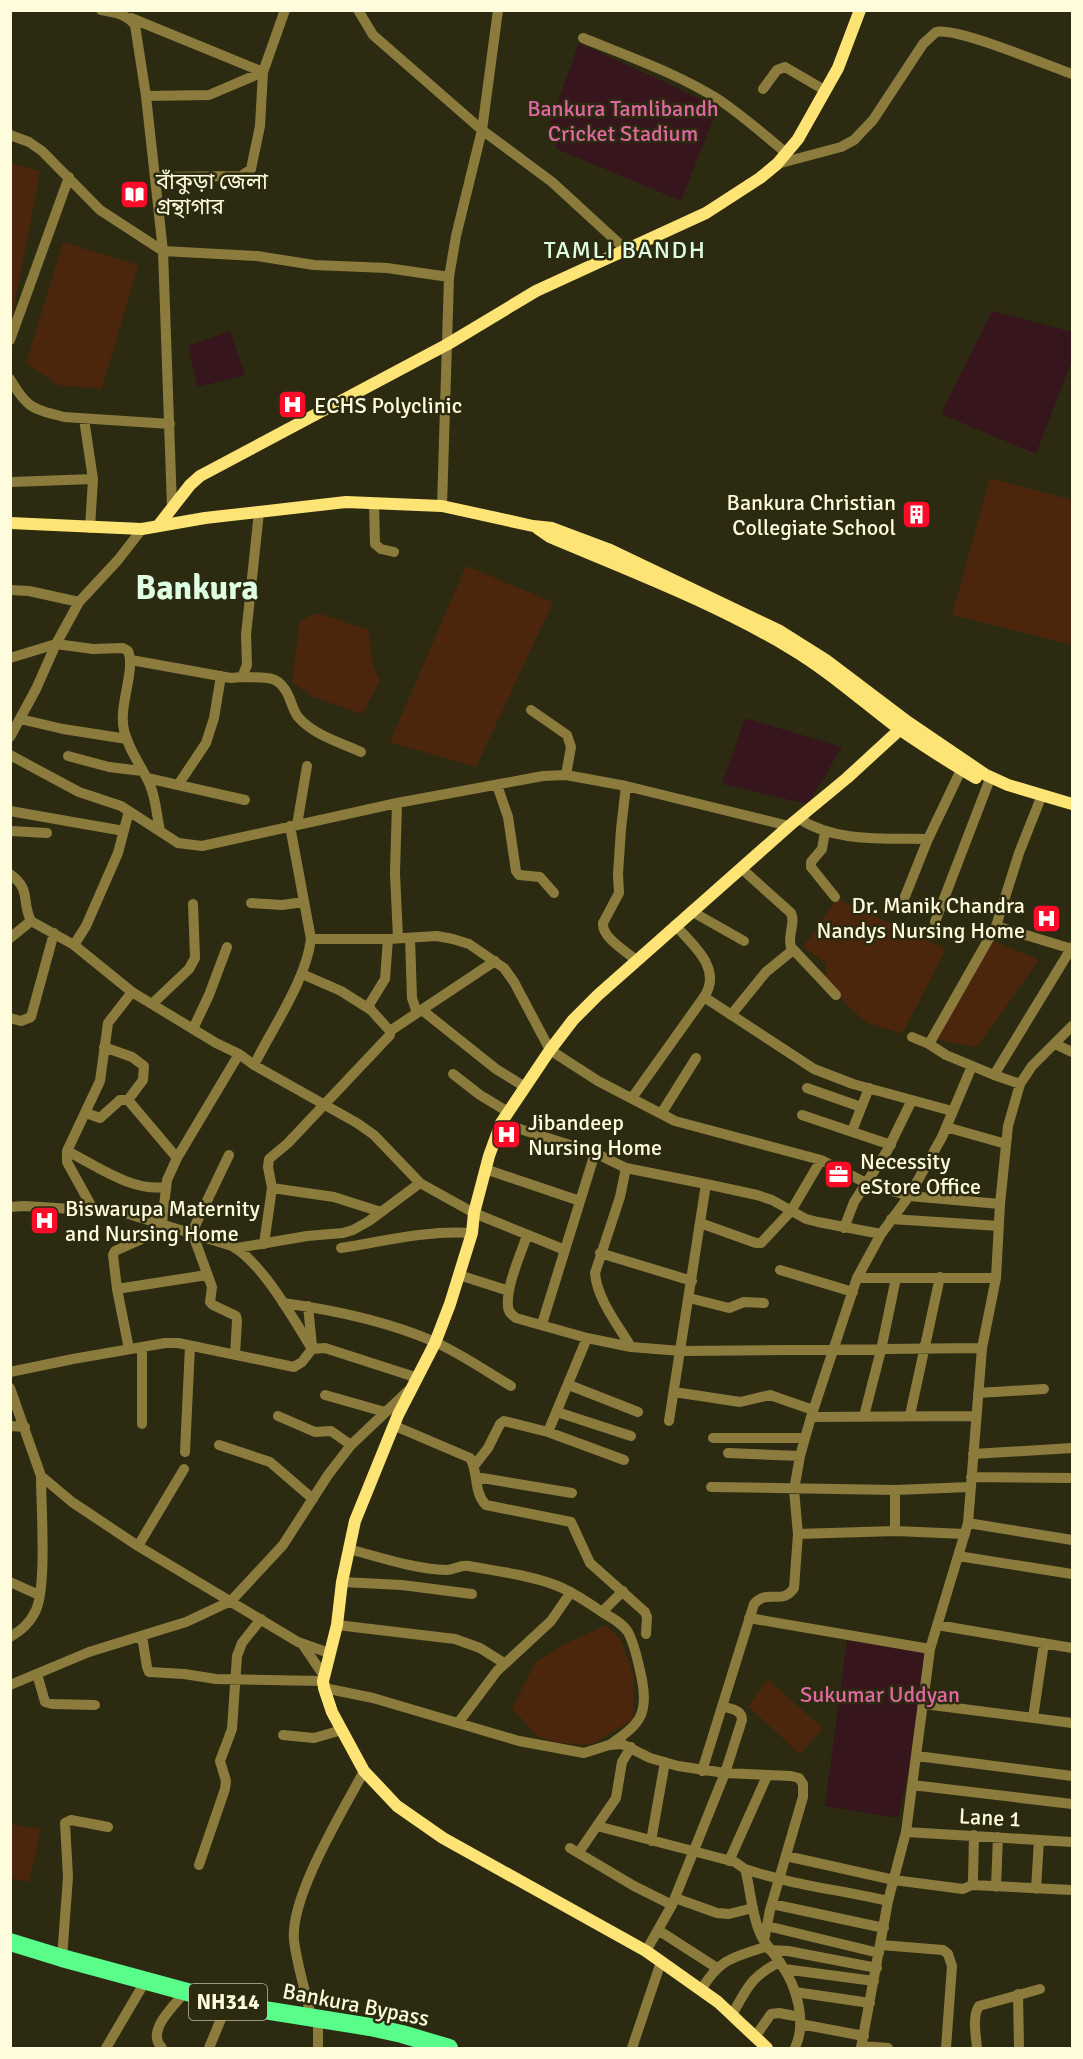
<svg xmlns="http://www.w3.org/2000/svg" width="1083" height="2059" viewBox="0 0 1083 2059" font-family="Signika,'Noto Sans Bengali',sans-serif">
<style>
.green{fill:#36151d}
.water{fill:#4b260c}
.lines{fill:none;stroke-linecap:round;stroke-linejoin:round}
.street{stroke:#8b7c3d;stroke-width:10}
.secondary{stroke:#fee375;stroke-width:12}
.highway{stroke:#59fe8a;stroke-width:18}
.labels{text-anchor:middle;stroke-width:5;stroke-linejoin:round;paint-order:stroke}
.shield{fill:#2c2b12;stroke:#c0bda0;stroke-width:1.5}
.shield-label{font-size:21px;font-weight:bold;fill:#fffbdd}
.park-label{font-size:22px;fill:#e068a1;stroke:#2c2b12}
.poi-label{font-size:22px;fill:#fffbdd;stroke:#2c2b12;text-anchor:start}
.street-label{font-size:22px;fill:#fffbdd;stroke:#2c2b12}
.neighbourhood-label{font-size:24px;letter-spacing:1.5px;fill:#dfffe4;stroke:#2c2b12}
.town-label{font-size:34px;font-weight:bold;fill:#dfffe4;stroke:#2c2b12}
</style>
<rect width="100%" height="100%" fill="#2c2b12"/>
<!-- green -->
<path class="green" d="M579,43L718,107L681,201L557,149L548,129Z
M992,311L1072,332V360L1036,454L941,414Z
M230,331L245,375L198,387L188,346Z
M745,718L842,747L808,804L722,784Z
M847,1640L927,1653L908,1774L898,1818L825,1806Z"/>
<!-- water -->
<path class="water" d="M11,163L40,172L11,324Z
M63,242L138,265L102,389L58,385L26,364Z
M990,478L1072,500V645L952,615Z
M466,566L553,602L476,767L390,742Z
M317,613L369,630L372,664L380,681L362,714L313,697L292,682L300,621Z
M837,899L946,949L902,1034L866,1022L846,1004L826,979V963L803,947Z
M991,940L1039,960L977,1047L934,1039Z
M606,1625L621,1640L634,1676L633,1720L590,1745L558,1743L537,1736L512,1708L535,1663L561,1646Z
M768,1680L823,1728L800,1754L748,1706Z
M10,1824L41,1829L29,1882L11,1878Z"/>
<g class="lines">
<!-- street -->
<path class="street" d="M101,10C114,12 126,14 135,25L146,96L163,251L172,507
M358,10L373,35L482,130L552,182L625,249
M131,18L263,72L260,126L251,169L241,176L156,177
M583,38C630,57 679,74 721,101C744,117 765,135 786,153
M763,89L777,70L785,67L826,91
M146,96L209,95L263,72L285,10
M10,135L29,142L42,151L100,210L163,251L257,256L314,265L387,268L449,277
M777,164L841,147L854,140L873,120L923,44L936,32C957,27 1046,65 1072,74
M10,340L69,177
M10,379C27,408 32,409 64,417L170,424
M84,419L93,479L90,528
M12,482L93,479
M374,503L375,544L381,549L394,552
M442,506L449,277L456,236L482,130L498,10
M10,590L29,591L79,602
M10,658L56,644L93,649L123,648L128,651C136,670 118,706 124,730C129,752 142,766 150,785C156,799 157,817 160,831
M131,660L231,678L242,677L247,665L246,635L259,512
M242,677C265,678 279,673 289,697C292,704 294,713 299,718C314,735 341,743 361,752
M531,710L567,735L571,747L566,775
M20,719L63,729L127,739
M10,737L36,689L56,644L79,602L118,560L142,529
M10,755L79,792L121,806L178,843L202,846L397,803L543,776L566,775L626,786L789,826
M68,756L109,767L142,771
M147,778L245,800
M178,785L206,743L214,718L221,676
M497,785L508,817L516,871L519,875L540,877L554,893
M626,786L621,829L618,874L619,893L603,923C602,938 626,951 636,960
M397,803L395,873L398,938
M10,811L124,831
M798,818C835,843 885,838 928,839
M297,825L307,766
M10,831L47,833
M825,832L822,849L811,862V867L835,897
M741,868L791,913C796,923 787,935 791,947L836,995
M10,874C32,890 21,901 31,921L74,945L132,992L216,1043L239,1054L254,1065L357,1123L374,1135L420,1183L474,1213L565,1250
M251,903L282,905L304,902
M900,909L928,839L961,770
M691,911L744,941
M935,922L988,784
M996,926L1072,949
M10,938L31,921
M410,938L412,998L417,1013
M311,939H388L437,936L453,939L469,944L504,968L514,982L550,1050L598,1081L675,1121L821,1160L866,1183L909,1196L1000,1204
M74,945L86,926L118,853L129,811
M302,974L341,991L371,1010
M704,997L814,1069L853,1084L952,1111
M152,1004L189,969L195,958L193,904
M422,1010L496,1069L525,1087
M731,1015L766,972L793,950
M10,1018L21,1021L31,1017L54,933
M193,1029L209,995L227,947
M390,1031L495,961
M912,1037L929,1044L946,1055L994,1075
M929,1044L996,926L1019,853L1042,795
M1055,1044L1072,1052
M104,1047L132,1057L144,1066L143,1080L128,1100
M254,1065C273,1027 306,980 311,939L290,826
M453,1074L480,1095L508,1112
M1020,1084L994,1075L1072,947
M807,1088L861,1107
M632,1098L704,997C723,969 693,945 675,925
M86,1113L100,1118L120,1100H128L177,1158
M661,1114L696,1058
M802,1115L891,1145
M501,1123L595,1153L626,1168L706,1184L669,1421
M946,1127L1006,1144
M852,1131L869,1088
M67,1151C97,1166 132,1192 166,1187
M229,1155L192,1232L212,1287L210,1302L213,1305L236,1316L237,1321L235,1355
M626,1168L620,1197L595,1273C597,1299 618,1325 631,1347
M485,1169L580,1201
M706,1184L757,1195L772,1200L806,1219L818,1222L881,1234
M272,1188L334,1197L381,1212
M10,1207L24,1206L122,1212L232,1246C262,1262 294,1320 312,1349
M93,1209L67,1162V1151L100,1081L108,1023L132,992
M891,1219L999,1226
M700,1223L756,1243H761L791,1211L821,1160
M844,1228L854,1202L887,1151L912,1100
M527,1235C521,1254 506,1286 508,1306C508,1312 512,1315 516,1318L587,1338L631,1347L681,1351L982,1348
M264,1244L272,1188L268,1167L269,1159L288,1143L390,1035V1031L371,1010L369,1005L385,979L388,939
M237,1248L307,1236L343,1233L353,1230L369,1221L420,1183
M341,1248C385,1241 427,1230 472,1233
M600,1253L692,1281
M780,1270L853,1292
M459,1275L509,1291
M857,1278H996
M117,1289L207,1275
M689,1298L729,1308L744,1302L764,1303
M283,1303C334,1310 387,1321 435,1342C461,1354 486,1371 511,1386
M308,1306L312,1346
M542,1324L595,1153
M142,1347V1424
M129,1349L117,1289L113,1255L115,1251L153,1234L162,1223L167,1180L177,1158L239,1054
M10,1372L73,1359L165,1343H178L294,1367L302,1362L312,1349L325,1348L418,1378
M569,1385L638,1412
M10,1388L41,1476L72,1502L138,1546L298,1642L329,1653
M674,1392L740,1402L770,1395L813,1410
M978,1393L1044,1389
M325,1395L385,1412
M557,1412L631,1436
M910,1415L940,1277
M278,1416L315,1432L331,1431L351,1445
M864,1416L881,1350L896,1278
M811,1417L976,1416
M10,1426L25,1427
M395,1426L470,1458C479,1473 473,1492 486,1505L571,1522L590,1563L645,1612L647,1617L646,1634
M548,1432L587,1338
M713,1438H805
M219,1445L270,1462L313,1499
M185,1452L190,1346
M728,1453L800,1456
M973,1454L1072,1448
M474,1466L488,1448L500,1424L504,1421L548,1432L624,1460
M476,1477L572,1493
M971,1477L1072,1478
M711,1487L895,1490L970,1487
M895,1490V1531
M968,1523L1072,1540
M798,1534L794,1490L800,1456L811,1417L857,1278L881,1234L909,1196L942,1137L972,1066
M138,1546L184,1469
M348,1549C380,1557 414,1569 446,1570C455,1570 460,1564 469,1566C495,1571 530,1575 555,1585C572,1591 587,1602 602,1612C611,1617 622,1623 628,1632C635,1645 639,1665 642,1680C649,1716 638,1725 611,1744
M958,1556L1072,1574
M10,1582L39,1595
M342,1582L402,1585L472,1594
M602,1612L623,1591
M749,1618L930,1649
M337,1625L455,1639L480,1648L504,1663
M937,1625L1072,1648
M142,1636L147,1667L149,1672L184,1674L216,1679L323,1681
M10,1637C22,1630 30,1623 36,1610C47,1585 41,1507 41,1476
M303,1645L324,1676
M37,1674L45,1702L52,1704L95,1705
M10,1685L89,1652L186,1622L231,1601L283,1545L328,1475L351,1445L408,1391
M324,1688L373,1698L519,1741L584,1753L609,1745L622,1744L650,1758L678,1766L725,1773L742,1720C742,1709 730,1709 722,1706
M924,1704L1072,1723
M1033,1718L1044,1643
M458,1723L497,1671L551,1621L571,1592
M283,1735L314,1738L342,1730
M917,1756L1072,1776
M702,1771L754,1604C768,1588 782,1606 794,1588L798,1534L895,1531L965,1534
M912,1785L1072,1804
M597,1826L735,1862L745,1869C751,1890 751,1913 760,1933C765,1945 774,1953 781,1964C797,1987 807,2022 795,2048
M906,1832L1072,1842
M651,1841L665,1762
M570,1848L634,1886L672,1905
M579,1852L616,1798L622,1762L631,1747
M786,1856L894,1880L963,1889L972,1885L973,1880L974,1835
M729,1861L767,1776
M199,1865L225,1789L226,1781L220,1761L232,1729L237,1656L242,1643L261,1619
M745,1869C792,1885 841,1890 888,1901
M972,1885L1072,1890
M996,1887L998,1837
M1036,1889L1039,1840
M675,1898L717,1913L729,1914L753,1908
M772,1904L884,1928
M767,1926L879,1953
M658,1930L717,1968
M881,1945L943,1950L948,1954L952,1966L946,2048
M770,1950L788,1951L877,1968
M646,1951L672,1905L725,1773L791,1776L799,1778L803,1784V1797L770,1910L764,1941
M62,1958L68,1877L65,1823L71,1820L108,1827
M784,1969L874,1981
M701,1990C720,1958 734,1957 768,1946
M795,1992L870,2003
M1018,1994L1019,2048
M732,2015C747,1988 751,1976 780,1962
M311,2017C306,1992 297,1966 294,1940C290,1896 343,1811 364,1771
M800,2024L864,2036
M755,2037L771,2014L779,2013L800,2017
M862,2046L888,2048
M106,2048L146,1980
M162,2048C145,2031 174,2006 186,1991
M209,2048L228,2002
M318,2048V2018
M632,2048L661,1962
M861,2048L888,1901L906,1832L930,1649L968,1523L982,1348L996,1278L1000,1204L1008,1126L1020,1084L1032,1066L1072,1026
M977,2048C976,2036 972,2016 979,2006L1040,1989"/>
<!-- secondary -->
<path class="secondary" d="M10,523L142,529L205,518L346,502L442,506L533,526L552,528L608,549L780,631L826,660L908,722L986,775L1008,785L1072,804
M158,526L190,485L200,476L448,344L536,291L706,213L760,178L777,164L798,139L838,68L860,10
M537,528L550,537C630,571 715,603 790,648C829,671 863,702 899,729C924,746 950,763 976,778
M767,2048L718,2002L646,1951L443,1838L397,1806L364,1771L332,1712L324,1688L323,1681L337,1625L342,1582L355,1521L398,1415L435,1343L450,1304L472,1233L474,1213L489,1156L501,1123L550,1050L573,1020L598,995L789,826L847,778L908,722"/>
<!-- highway -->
<path class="highway" d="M10,1942L62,1958L213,1999L258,2009L370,2027L402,2034L449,2048"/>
</g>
<!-- icons -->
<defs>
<symbol id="library-square" viewBox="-11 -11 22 22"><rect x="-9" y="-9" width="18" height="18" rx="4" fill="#fd0b29" stroke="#2c2b12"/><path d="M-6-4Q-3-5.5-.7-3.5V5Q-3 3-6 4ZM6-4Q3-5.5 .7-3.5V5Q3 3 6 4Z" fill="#fff"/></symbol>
<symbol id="hospital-square" viewBox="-11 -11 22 22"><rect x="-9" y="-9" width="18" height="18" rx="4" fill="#fd0b29" stroke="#2c2b12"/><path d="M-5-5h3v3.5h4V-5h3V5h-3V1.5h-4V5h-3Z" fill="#fff"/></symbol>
<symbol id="building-square" viewBox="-11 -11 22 22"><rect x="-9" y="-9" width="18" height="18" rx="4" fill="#fd0b29" stroke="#2c2b12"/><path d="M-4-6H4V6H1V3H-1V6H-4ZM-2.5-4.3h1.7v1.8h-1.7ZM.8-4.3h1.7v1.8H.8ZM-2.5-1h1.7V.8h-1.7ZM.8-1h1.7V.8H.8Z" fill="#fff"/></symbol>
<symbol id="office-square" viewBox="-11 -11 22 22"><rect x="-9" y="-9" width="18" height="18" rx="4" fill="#fd0b29" stroke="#2c2b12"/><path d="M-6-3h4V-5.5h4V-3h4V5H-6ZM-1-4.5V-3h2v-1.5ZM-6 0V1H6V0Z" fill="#fff"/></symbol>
</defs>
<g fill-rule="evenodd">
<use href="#library-square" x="118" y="178" width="33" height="33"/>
<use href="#hospital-square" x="276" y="388" width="33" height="33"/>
<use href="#building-square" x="900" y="498" width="33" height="33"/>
<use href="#hospital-square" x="1030" y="902" width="33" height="33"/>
<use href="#hospital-square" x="490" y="1118" width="33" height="33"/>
<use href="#office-square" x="822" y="1158" width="33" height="33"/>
<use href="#hospital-square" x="28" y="1204" width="33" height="33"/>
</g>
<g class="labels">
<!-- shield labels -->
<rect class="shield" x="189" y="1984" width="78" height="36" rx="4.5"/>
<g class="shield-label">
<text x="228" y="2009">NH314</text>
</g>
<!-- park labels -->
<g class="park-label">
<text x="623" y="116">Bankura Tamlibandh<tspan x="623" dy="25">Cricket Stadium</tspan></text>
<text x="880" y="1702">Sukumar Uddyan</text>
</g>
<!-- poi labels -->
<g class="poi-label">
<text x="156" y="189">বাঁকুড়া জেলা<tspan x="156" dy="25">গ্ৰন্থাগার</tspan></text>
<text x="314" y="413">ECHS Polyclinic</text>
<text x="896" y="510" text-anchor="end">Bankura Christian<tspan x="896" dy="25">Collegiate School</tspan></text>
<text x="1025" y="913" text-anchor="end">Dr. Manik Chandra<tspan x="1025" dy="25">Nandys Nursing Home</tspan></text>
<text x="528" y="1130">Jibandeep<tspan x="528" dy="25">Nursing Home</tspan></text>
<text x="860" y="1169">Necessity<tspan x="860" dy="25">eStore Office</tspan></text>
<text x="65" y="1216">Biswarupa Maternity<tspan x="65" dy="25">and Nursing Home</tspan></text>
</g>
<!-- street labels -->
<g class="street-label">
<text transform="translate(990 1817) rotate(3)" y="8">Lane 1</text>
<text transform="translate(356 2004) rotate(11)" y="8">Bankura Bypass</text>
</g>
<!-- neighbourhood labels -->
<g class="neighbourhood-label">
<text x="625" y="258">TAMLI BANDH</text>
</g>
<!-- town labels -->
<g class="town-label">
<text x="197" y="599">Bankura</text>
</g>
</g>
<!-- border -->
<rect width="1083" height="2059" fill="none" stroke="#fffbdd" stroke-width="24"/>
</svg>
